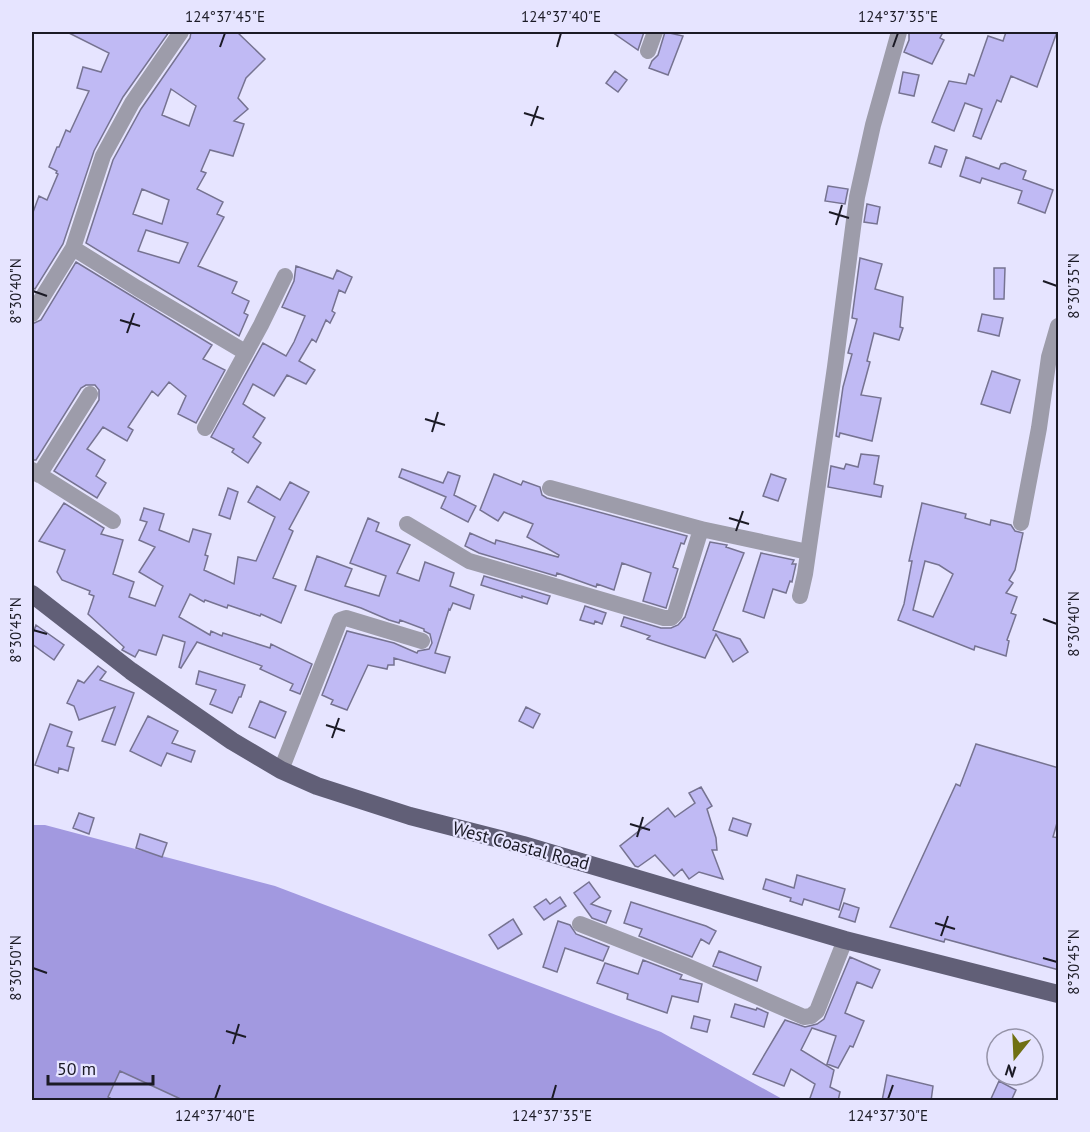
<svg xmlns="http://www.w3.org/2000/svg" width="1090" height="1132" viewBox="0 0 1090 1132" font-family="'PT Sans',sans-serif">
<style>
.water{fill:#a299e0}
.building{fill:#c0baf4;stroke:#767391;stroke-width:1.5;fill-rule:evenodd}
.lines{fill:none;stroke-linecap:round;stroke-linejoin:round}
.street{stroke:#9d9caa;stroke-width:16}
.primary{stroke:#615f77;stroke-width:18}
.ticks{fill:none;stroke:#1b1a25;stroke-width:2}
.labels{text-anchor:middle;stroke-width:4.5;stroke-linejoin:round;paint-order:stroke}
.street-label{font-size:18px;fill:#1b1a25;stroke:#e6e4ff}
.neatline{fill:none;stroke:#1b1a25;stroke-width:2}
.ticks-label{font-size:15px;text-anchor:middle;fill:#1b1a25}
</style>
<rect width="100%" height="100%" fill="#e6e4ff"/>
<!-- water -->
<path class="water" d="M32,825H45L275,886L661,1032L784,1100H32Z"/>
<!-- building -->
<path class="building" d="M67,32H169L123,97L94,151L63,244L35,289L32,287V215L39,196L47,200L58,174L56,173L57,171L49,167L57,147H59L66,130L70,132L89,91L77,88L83,67L101,72L109,53Z
M191,32H237L265,59L246,78L238,98L248,109L234,121L244,124L233,156L210,150L201,171L206,173L197,189L223,202L217,214L224,217L198,266L237,282L232,293L249,301L244,313L248,315L239,336L86,243L113,160L141,109L190,38ZM171,89L196,106L189,126L162,115ZM142,189L169,200L162,224L133,214ZM146,230L188,243L179,263L138,251Z
M612,32H644L638,50Z
M665,32L683,36L668,75L649,68L652,61L658,55Z
M909,32H943L940,38L944,40L932,64L904,52L909,40Z
M1006,32H1057L1037,87L1011,76L1001,102L997,100L981,139L973,136L982,109L965,103L954,131L932,122L949,81L966,84L969,74L974,76L988,36L1003,41Z
M615,71L627,80L618,92L606,83Z
M903,72L919,75L914,96L899,93Z
M935,146L947,150L941,167L929,163Z
M966,157L999,169L1001,164L1005,163L1026,171L1023,179L1053,190L1045,213L1018,203L1022,191L982,178L980,183L960,176Z
M828,186L848,189L845,204L825,201Z
M867,204L880,207L877,224L864,222Z
M860,258L882,264L875,289L903,297L900,327L903,328L899,340L874,333L867,361L870,362L861,395L881,398L872,441L840,433L839,437L836,436L843,387L852,354L848,353L857,319L852,318Z
M76,262L212,345L203,359L225,370L196,423L178,414L186,396L169,382L158,396L152,391L128,427L133,430L127,441L103,427L87,449L105,460L96,476L106,483L97,498L54,471L99,400V390L95,385H86L81,388L36,460H32V324L41,320Z
M296,266L333,279L337,270L352,277L345,293L339,290L332,311L335,313L330,323L326,320L316,342L312,339L299,361L315,370L306,384L287,375L274,396L253,384L243,404L265,418L253,437L261,443L248,463L232,452L234,449L211,437L263,343L286,356L294,342L305,316L282,307L294,281Z
M994,268H1005L1004,299H994Z
M982,314L1003,318L999,336L978,331Z
M992,371L1020,380L1010,413L981,404Z
M861,454L879,456L874,484L883,486L881,497L828,487L831,466L844,469L846,464L858,467Z
M402,469L443,483L448,472L460,476L454,495L476,506L468,522L441,508L446,497L399,477Z
M494,474L521,485L523,481L540,487L542,495L547,498L687,536L684,544L681,543L673,567L678,569L666,608L643,601L651,573L622,563L614,590L597,584L596,587L557,573L556,576L479,553L465,546L470,533L495,544L496,540L558,557L559,555L527,537L533,524L504,512L498,521L480,510Z
M771,474L786,479L778,501L763,496Z
M290,482L309,492L289,529L293,531L273,578L296,586L281,623L261,614L260,616L228,605L227,608L205,600L204,602L190,594L179,617L210,635L211,631L222,636L223,633L270,648L271,644L312,664L300,694L290,690L293,684L260,669L262,666L197,642L181,668L179,667L185,642L163,635L156,655L139,650L135,657L124,651L122,650L124,647L88,614L94,596L89,594L90,591L62,580L57,572L65,550L39,541L64,503L104,528L101,534L123,540L113,574L134,582L129,597L155,606L163,586L139,572L155,547L139,540L147,522L140,520L144,508L164,514L159,530L177,537L189,542L193,529L211,534L205,555L208,556L204,570L234,584L238,557L256,561L275,517L248,502L257,486L280,500Z
M228,488L238,492L230,519L219,515Z
M922,503L966,514L965,518L990,525L991,520L1011,525L1015,531L1023,533L1015,570L1009,580L1013,583L1006,593L1017,597L1011,613L1016,615L1007,640L1009,641L1006,656L975,646L974,650L898,620L904,604L912,561H909ZM925,561L939,565L953,574L933,617L913,610Z
M368,518L379,523L376,531L410,545L397,573L419,581L425,562L454,573L450,586L474,595L470,609L453,603L450,610L449,609L435,653L450,657L445,673L394,658V665H388L387,669L368,665L347,710L331,704L333,700L322,695L347,631L394,643L417,653L418,651L429,649L432,643L430,634L424,631V629L400,620L399,623L389,620L361,608L305,590L317,556L352,569L345,586L379,596L386,576L350,563Z
M710,542L727,545L726,547L744,553L713,630L740,639L748,652L733,662L716,634L705,658L647,639L650,636L621,626L624,617L661,628H671L678,625L685,617Z
M761,553L794,560L792,564H796L792,582L790,581L786,593L773,589L764,618L743,611Z
M484,576L550,596L547,604L522,596V598L481,585Z
M585,606L606,613L602,624L595,621L594,624L580,620Z
M36,625L64,645L54,660L32,644V636Z
M98,666L106,672L100,680L134,693L115,745L102,741L115,707L79,720L74,706L67,703L78,680L84,683Z
M199,671L245,685L241,697H239L232,713L210,704L216,690L196,684Z
M260,701L286,712L275,738L249,727Z
M526,707L540,714L533,728L519,721Z
M148,716L178,731L172,743L195,751L191,762L167,753L161,766L130,751Z
M50,724L72,732L67,746L74,748L68,771L59,768L58,773L35,765Z
M976,744L1059,768V816L1053,837L1059,838V970L945,939L944,942L890,927L956,784L960,786Z
M701,787L712,806L707,809L716,838L717,850H712L723,879L699,872L689,879L682,869L674,876L655,855L638,867L635,866L620,846L668,808L675,817L695,803L689,793Z
M79,813L94,818L89,834L73,828Z
M733,818L751,824L747,836L729,830Z
M140,834L167,843L162,857L136,848Z
M797,875L845,889L839,910L804,899L802,905L790,901L791,898L763,889L766,879L794,888Z
M589,882L600,897L591,904L611,911L606,923L592,918L574,893Z
M560,897L566,906L544,920L534,907L546,899L550,904Z
M631,902L706,926L716,931L709,944L701,939L692,957L639,936L642,929L624,923Z
M844,903L859,908L855,922L839,917Z
M513,919L522,934L498,949L489,935Z
M558,921L570,925L576,934L609,947L603,961L565,948L557,972L543,967Z
M719,951L761,967L757,981L713,966Z
M850,957L880,970L872,988L857,982L845,1013L864,1021L853,1047L850,1046L838,1068L827,1064L836,1036L812,1028L801,1050L834,1070L830,1087L840,1092L838,1101H809L815,1084L791,1069L784,1086L753,1074L785,1020L805,1027L817,1024L824,1019Z
M643,960L682,975L680,979L702,984L698,1002L672,996L667,1013L627,999L628,994L597,983L605,963L638,974Z
M735,1004L756,1010L757,1008L768,1013L764,1027L731,1017Z
M694,1016L710,1020L707,1032L691,1028Z
M120,1071L185,1101H115L108,1097Z
M887,1075L933,1086L931,1101H882Z
M999,1081L1016,1090L1011,1101H990Z"/>
<g class="lines">
<!-- street -->
<path class="street" d="M648,51L655,32
M73,248L137,288L245,352
M32,314L73,248L103,156L132,103L181,32
M205,428L261,325L285,276
M32,470L113,521
M39,475L90,394
M550,488L701,529L808,552
M1021,523L1039,428L1049,357L1058,326
M407,524L469,561L664,618H671L675,614L701,529
M800,596L805,574L835,367L857,197L873,125L899,32
M281,770L340,620L346,618L422,641
M580,924L687,966L804,1017L811,1016L817,1011L845,940"/>
<!-- primary -->
<path class="primary" d="M32,594L131,671L232,741L281,770L317,786L410,816L523,845L845,940L1058,994"/>
</g>
<!-- ticks -->
<path class="ticks" d="M220,47L225,33M557,47L561,33M893,47L898,33M524,113L544,119M531,126L538,106M829,212L849,218M836,225L842,205M1043,281L1057,286M33,291L47,296M120,320L140,326M127,333L134,313M425,419L445,425M432,432L438,412M729,518L749,524M736,531L743,511M1043,619L1057,624M33,630L47,634M326,725L345,731M332,738L339,718M630,824L650,830M637,837L643,817M935,923L955,929M941,936L948,916M1043,958L1057,962M33,968L47,973M226,1031L246,1037M233,1044L239,1024M215,1099L220,1085M552,1099L556,1085M888,1099L893,1085"/>
<g class="labels">
<!-- street labels -->
<g class="street-label">
<text transform="translate(521 846) rotate(15)" y="6">West Coastal Road</text>
</g>
</g>
<!-- border -->
<rect width="1090" height="1132" fill="none" stroke="#e6e4ff" stroke-width="66"/>
<!-- north arrow -->
<g transform="translate(1015 1057) rotate(198)"><circle r="28" fill="#e6e4ff" stroke="#9593a8" stroke-width="1.5"/>
<path d="M0-4.5L10 22L0 15L-10 22Z" fill="#707013"/>
<text y="-9" font-size="16" font-weight="bold" text-anchor="middle" fill="#1b1a25">N</text>
</g>
<!-- scale -->
<path d="M48 1075v9h105v-9" fill="none" stroke="#1b1a25" stroke-width="3"/>
<text x="57" y="1075" font-size="18" fill="#1b1a25" stroke="#e6e4ff" stroke-width="4.5" paint-order="stroke">50 m</text>
<rect x="33" y="33" width="1024" height="1066" class="neatline"/>
<g class="ticks-label">
<text x="225" y="22">124°37'45"E</text>
<text x="561" y="22">124°37'40"E</text>
<text x="898" y="22">124°37'35"E</text>
<text transform="translate(1074 286) rotate(-90)" y="5">8°30'35"N</text>
<text transform="translate(16 291) rotate(-90)" y="5">8°30'40"N</text>
<text transform="translate(1074 624) rotate(-90)" y="5">8°30'40"N</text>
<text transform="translate(16 630) rotate(-90)" y="5">8°30'45"N</text>
<text transform="translate(1074 962) rotate(-90)" y="5">8°30'45"N</text>
<text transform="translate(16 968) rotate(-90)" y="5">8°30'50"N</text>
<text x="215" y="1121">124°37'40"E</text>
<text x="552" y="1121">124°37'35"E</text>
<text x="888" y="1121">124°37'30"E</text>
</g>
</svg>
